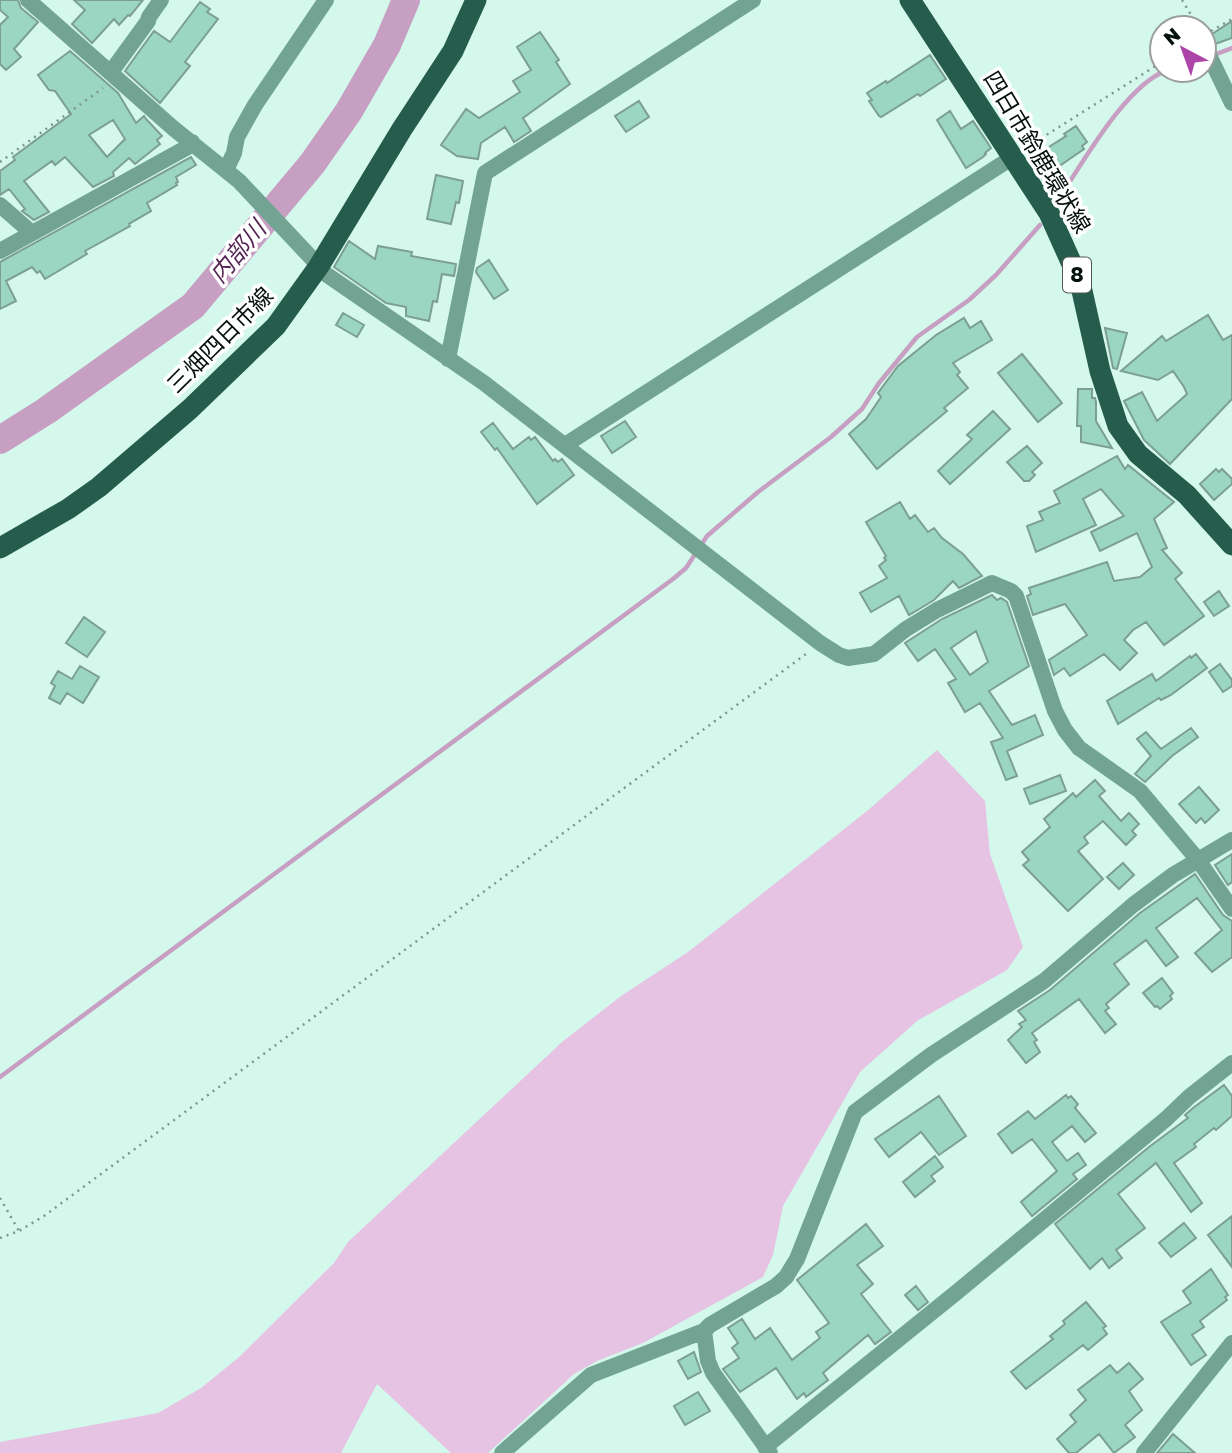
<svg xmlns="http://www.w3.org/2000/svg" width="1232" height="1453" viewBox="0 0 1232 1453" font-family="'Golos Text','Noto Sans JP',sans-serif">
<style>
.green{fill:#e6c3e3}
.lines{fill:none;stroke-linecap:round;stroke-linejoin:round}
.stream{stroke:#c69fc3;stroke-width:4.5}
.river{stroke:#c69fc3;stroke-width:28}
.building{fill:#9bd6c2;stroke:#7c9f92;stroke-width:2;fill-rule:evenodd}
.path{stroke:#7c978d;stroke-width:2.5;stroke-dasharray:2 5;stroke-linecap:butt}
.minor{stroke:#73a493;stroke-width:16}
.major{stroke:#255c4c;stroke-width:21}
.labels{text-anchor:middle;stroke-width:7;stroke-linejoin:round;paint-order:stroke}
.shield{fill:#fff;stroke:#4f5854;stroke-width:2}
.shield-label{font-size:21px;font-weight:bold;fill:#04100b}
.street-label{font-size:23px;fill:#04100b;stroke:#fff}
.water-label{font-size:24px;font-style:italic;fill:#562654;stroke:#fff}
</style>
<rect width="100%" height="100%" fill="#d4f9ec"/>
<!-- green -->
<path class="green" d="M937,750L985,801L990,854L1023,947L1007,970L917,1021L860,1072L783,1206L773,1255L763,1277L643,1343L597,1361L574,1374L488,1453H451L377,1384L341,1453H0V1442L158,1413L201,1388L238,1358L334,1263L348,1242L562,1042L621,996L688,952L867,811Z"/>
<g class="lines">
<!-- stream -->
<path class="stream" d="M1211,56L1232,48
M1058,200C1082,164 1127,83 1168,70
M0,1077L673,579L686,568L707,536L758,492L831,437L862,409L879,383L917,337L969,300L996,275L1040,225"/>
<!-- river -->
<path class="river" d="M0,440L46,411L193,306L312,164L349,111L387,45L406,0"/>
</g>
<!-- building -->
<path class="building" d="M0,0H18L21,8L38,22L14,49L21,57L6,70L0,64V25L8,17L0,10Z
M74,0H143L130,16L128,15L119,25L114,19L92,43L72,24L85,10Z
M200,2L210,9L207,12L218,19L185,62L190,66L160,103L125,71L154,31L170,42Z
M1232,21V38L1215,44L1209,36Z
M540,32L559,60L556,62L570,84L523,118L531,131L514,142L505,127L481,143L478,159L457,156L441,145L466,109L479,118L520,92L513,81L531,70L517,47Z
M70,51L118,93L136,123L144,116L146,119L162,136L157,140L160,144L135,164L129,158L113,172L114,176L93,187L65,157L55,165L52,161L24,181L49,212L34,220L22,211L25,209L9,189L0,195V171L15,160L13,157L71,114L55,91L49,90L38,75ZM113,120L125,139L107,157L89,135Z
M930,55L946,79L920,96L918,94L881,117L879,116L869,101L872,100L867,93L886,81L887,83Z
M639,101L649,117L626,132L615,116Z
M950,111L961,129L973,121L991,148L985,153L986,154L983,157L966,168L937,120Z
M1076,126L1087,142L1082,146L1084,149L1042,178L1030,159L1066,136L1064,134Z
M191,157L196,165L176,177L178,182L176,183L177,185L147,203L151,211L129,224L130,226L85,251L87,254L45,279L40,271L37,273L32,267L6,281L16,301L0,309V262Z
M436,175L463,181L459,203L456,202L451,224L427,219Z
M349,241L375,259L378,246L412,252L411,256L456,264L454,276L442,274L437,302L433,301L429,321L406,316V307L386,303L334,267Z
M489,260L508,290L494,299L476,272L477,268Z
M343,313L364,325L357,337L336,325Z
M1208,315L1223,340L1232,335V399L1170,464L1144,440L1124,401L1142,392L1157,421L1187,394L1184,387L1173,371L1158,380L1121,371L1162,336L1166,341Z
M964,318L970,328L981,321L992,340L953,363L960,372L957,375L968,388L944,408L947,411L877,469L849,434L866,419L881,397L878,393L898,366L936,335Z
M1105,328L1127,333L1117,369L1113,368Z
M1022,354L1062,403L1038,422L998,373Z
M1078,389H1092V398H1095L1096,402V421L1112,448L1081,442V426H1077Z
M993,411L1010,429L950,484L938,471L972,439L967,435Z
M625,421L636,437L612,453L601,436Z
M493,423L513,449L529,437L531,440L535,437L553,461L555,459L558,462L562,459L574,475L537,504L497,448L495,450L481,432Z
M1027,446L1042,463L1032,472L1035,475L1029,481H1024L1007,462Z
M1117,456L1125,469L1128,465L1174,502L1154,519L1167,548L1162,550L1182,573L1175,579L1204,616L1164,645L1146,622L1133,630L1124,640L1137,653L1120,670L1104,654L1070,676L1064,668L1054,675L1049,660L1087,635L1065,604L1033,615L1027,596L1031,594L1029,588L1107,562L1114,581L1140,577L1152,567L1137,533L1100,551L1091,532L1124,516L1101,489L1083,499L1096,525L1036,552L1027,526L1043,520L1039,512L1060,503L1054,491Z
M1216,469L1219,472L1222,469L1232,479V484L1214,500L1200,484Z
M900,502L910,519L915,515L928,532L934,528L942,538L963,554L982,576L959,588L953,581L934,600L909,615L899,596L871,612L860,593L887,578L879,566L886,560L884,558L886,556L866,522Z
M1219,591L1229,606L1214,616L1204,602Z
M992,595L997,600L1001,598L1007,602L1029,666L989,691L1012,725L1035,715L1043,735L1007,751L1017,776L1006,780L991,742L1003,738L980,703L965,712L948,683L956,679L935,649L918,661L905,643L942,619ZM976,631L988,662L970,675L951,648Z
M84,617L105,632L87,657L66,643Z
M1196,654L1207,668L1171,695L1161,700L1159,698L1118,724L1107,701L1152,674L1156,681L1190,656L1191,658Z
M1220,664L1232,680V686L1223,692L1209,672Z
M80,666L99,677L83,703L67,693L60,704L49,698L55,686L51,683L58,671L72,679Z
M1191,728L1198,737L1172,756L1145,782L1135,774L1151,756L1137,739L1146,732L1161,749Z
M1060,775L1066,791L1030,804L1024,789Z
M1095,780L1105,791L1099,796L1121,821L1129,813L1139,824L1132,831L1136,835L1126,845L1103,821L1084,837L1088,843L1078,851L1103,879L1068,911L1023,865L1029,860L1022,852L1050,827L1044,819L1073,793L1076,797Z
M1199,787L1219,810L1205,823L1201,818L1196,823L1179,804Z
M1232,854V882L1228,885L1215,865Z
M1123,863L1134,875L1119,889L1107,877Z
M1195,874L1223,915L1232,921V957L1212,972L1195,953L1222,930L1197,898L1156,928L1178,957L1166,966L1146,940L1114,964L1129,984L1106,1004L1109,1008L1105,1011L1116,1024L1105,1033L1079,999L1032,1033L1037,1040L1034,1042L1040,1052L1026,1063L1008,1040L1022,1027L1019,1024L1026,1020L1018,1011L1050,990L1140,913Z
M1162,978L1173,993L1170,996L1172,999L1160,1009L1157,1006L1155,1007L1143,993Z
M1224,1085L1232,1096V1116L1216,1130L1214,1128L1194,1144L1196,1147L1174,1163L1202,1203L1191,1212L1156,1163L1118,1194L1145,1228L1116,1250L1122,1258L1109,1268L1102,1258L1090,1269L1055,1224L1149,1147L1188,1118L1185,1115L1193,1108Z
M1066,1095L1068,1098L1071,1096L1078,1104L1075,1108L1096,1133L1085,1142L1072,1126L1052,1142L1067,1161L1078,1153L1086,1165L1073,1174L1077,1179L1032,1216L1021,1202L1057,1171L1032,1139L1012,1153L998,1134L1028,1111L1035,1119Z
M939,1096L966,1136L939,1155L921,1132L889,1157L875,1139Z
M935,1156L943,1167L931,1176L935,1181L915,1197L903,1182Z
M1232,1216V1267L1208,1235Z
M1184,1223L1196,1238L1171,1257L1159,1243Z
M866,1224L883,1246L857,1265L873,1284L861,1294L891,1332L875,1344L868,1335L823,1373L828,1380L806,1397L804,1393L797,1399L776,1368L740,1392L723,1369L739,1358L732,1348L738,1343L728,1328L742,1319L755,1339L770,1328L792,1360L820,1338L816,1332L829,1323L797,1280Z
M1211,1269L1228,1295L1225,1297L1227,1300L1200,1321L1204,1327L1192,1335L1206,1355L1191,1365L1161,1322L1191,1303L1183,1291Z
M916,1286L928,1302L918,1310L905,1295Z
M1086,1302L1106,1326L1103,1328L1107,1334L1088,1350L1083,1345L1026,1389L1011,1372L1053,1339L1050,1336L1065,1324L1063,1321Z
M694,1352L701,1372L688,1379L678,1361Z
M1129,1363L1143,1379L1129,1391L1142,1410L1125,1425L1135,1437L1114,1453L1099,1434L1076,1453H1069L1057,1439L1076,1422L1070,1415L1086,1400L1078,1390L1110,1365L1117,1373Z
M698,1392L710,1411L685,1425L674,1406Z
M1173,1434L1195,1453H1157Z"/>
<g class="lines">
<!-- path -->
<path class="path" d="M1182,0L1199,28
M1211,31L1232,19
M1029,146L1162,62
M0,162L103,88
M0,1198L19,1231
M0,1238L19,1231L44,1216L806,654"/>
<!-- minor -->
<path class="minor" d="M28,0L173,128L239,181L319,266
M1204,45L1232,103
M111,72L148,21L149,17L161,0
M226,170L234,153L237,137L255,105L326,0
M0,205L32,233
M0,251L186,148L192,142
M317,268L484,383L820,643L839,655L848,658L874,654L906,629L937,610L992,583L1011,591L1016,596L1055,711L1065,730L1079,748L1140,791L1198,860L1232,909
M448,359L485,173L753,0
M565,445L1013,157
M704,1331L708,1361L713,1373L770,1453
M765,1447L957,1292L1166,1119L1189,1097L1232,1063
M502,1453L591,1375L704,1331L710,1325L776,1286L786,1277L797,1259L855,1112L931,1055L1044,981L1133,905L1173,875L1232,840
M1144,1453L1232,1343"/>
<!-- major -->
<path class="major" d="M910,0L1049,213L1080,282L1100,371L1118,426L1138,454L1187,495L1232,545
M0,548L68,509L99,487L190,409L276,326L319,266L402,129L453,51L476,0"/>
</g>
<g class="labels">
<!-- shield labels -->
<rect class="shield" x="1063" y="257.5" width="28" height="35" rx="5"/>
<g class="shield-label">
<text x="1077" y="282">8</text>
</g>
<!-- street labels -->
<g class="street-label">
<text transform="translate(1037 152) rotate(59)" y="8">四日市鈴鹿環状線</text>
<text transform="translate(220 340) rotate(-45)" y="8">三畑四日市線</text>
</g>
<!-- water labels -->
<g class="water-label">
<text transform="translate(238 252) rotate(-50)" y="8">内部川</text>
</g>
</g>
<!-- north arrow -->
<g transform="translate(1183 49) rotate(319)"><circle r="33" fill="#ffffff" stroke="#9b9f9d" stroke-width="2"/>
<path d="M0-5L12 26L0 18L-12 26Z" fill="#ad45a9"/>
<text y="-10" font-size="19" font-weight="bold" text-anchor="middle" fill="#04100b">N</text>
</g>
</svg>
